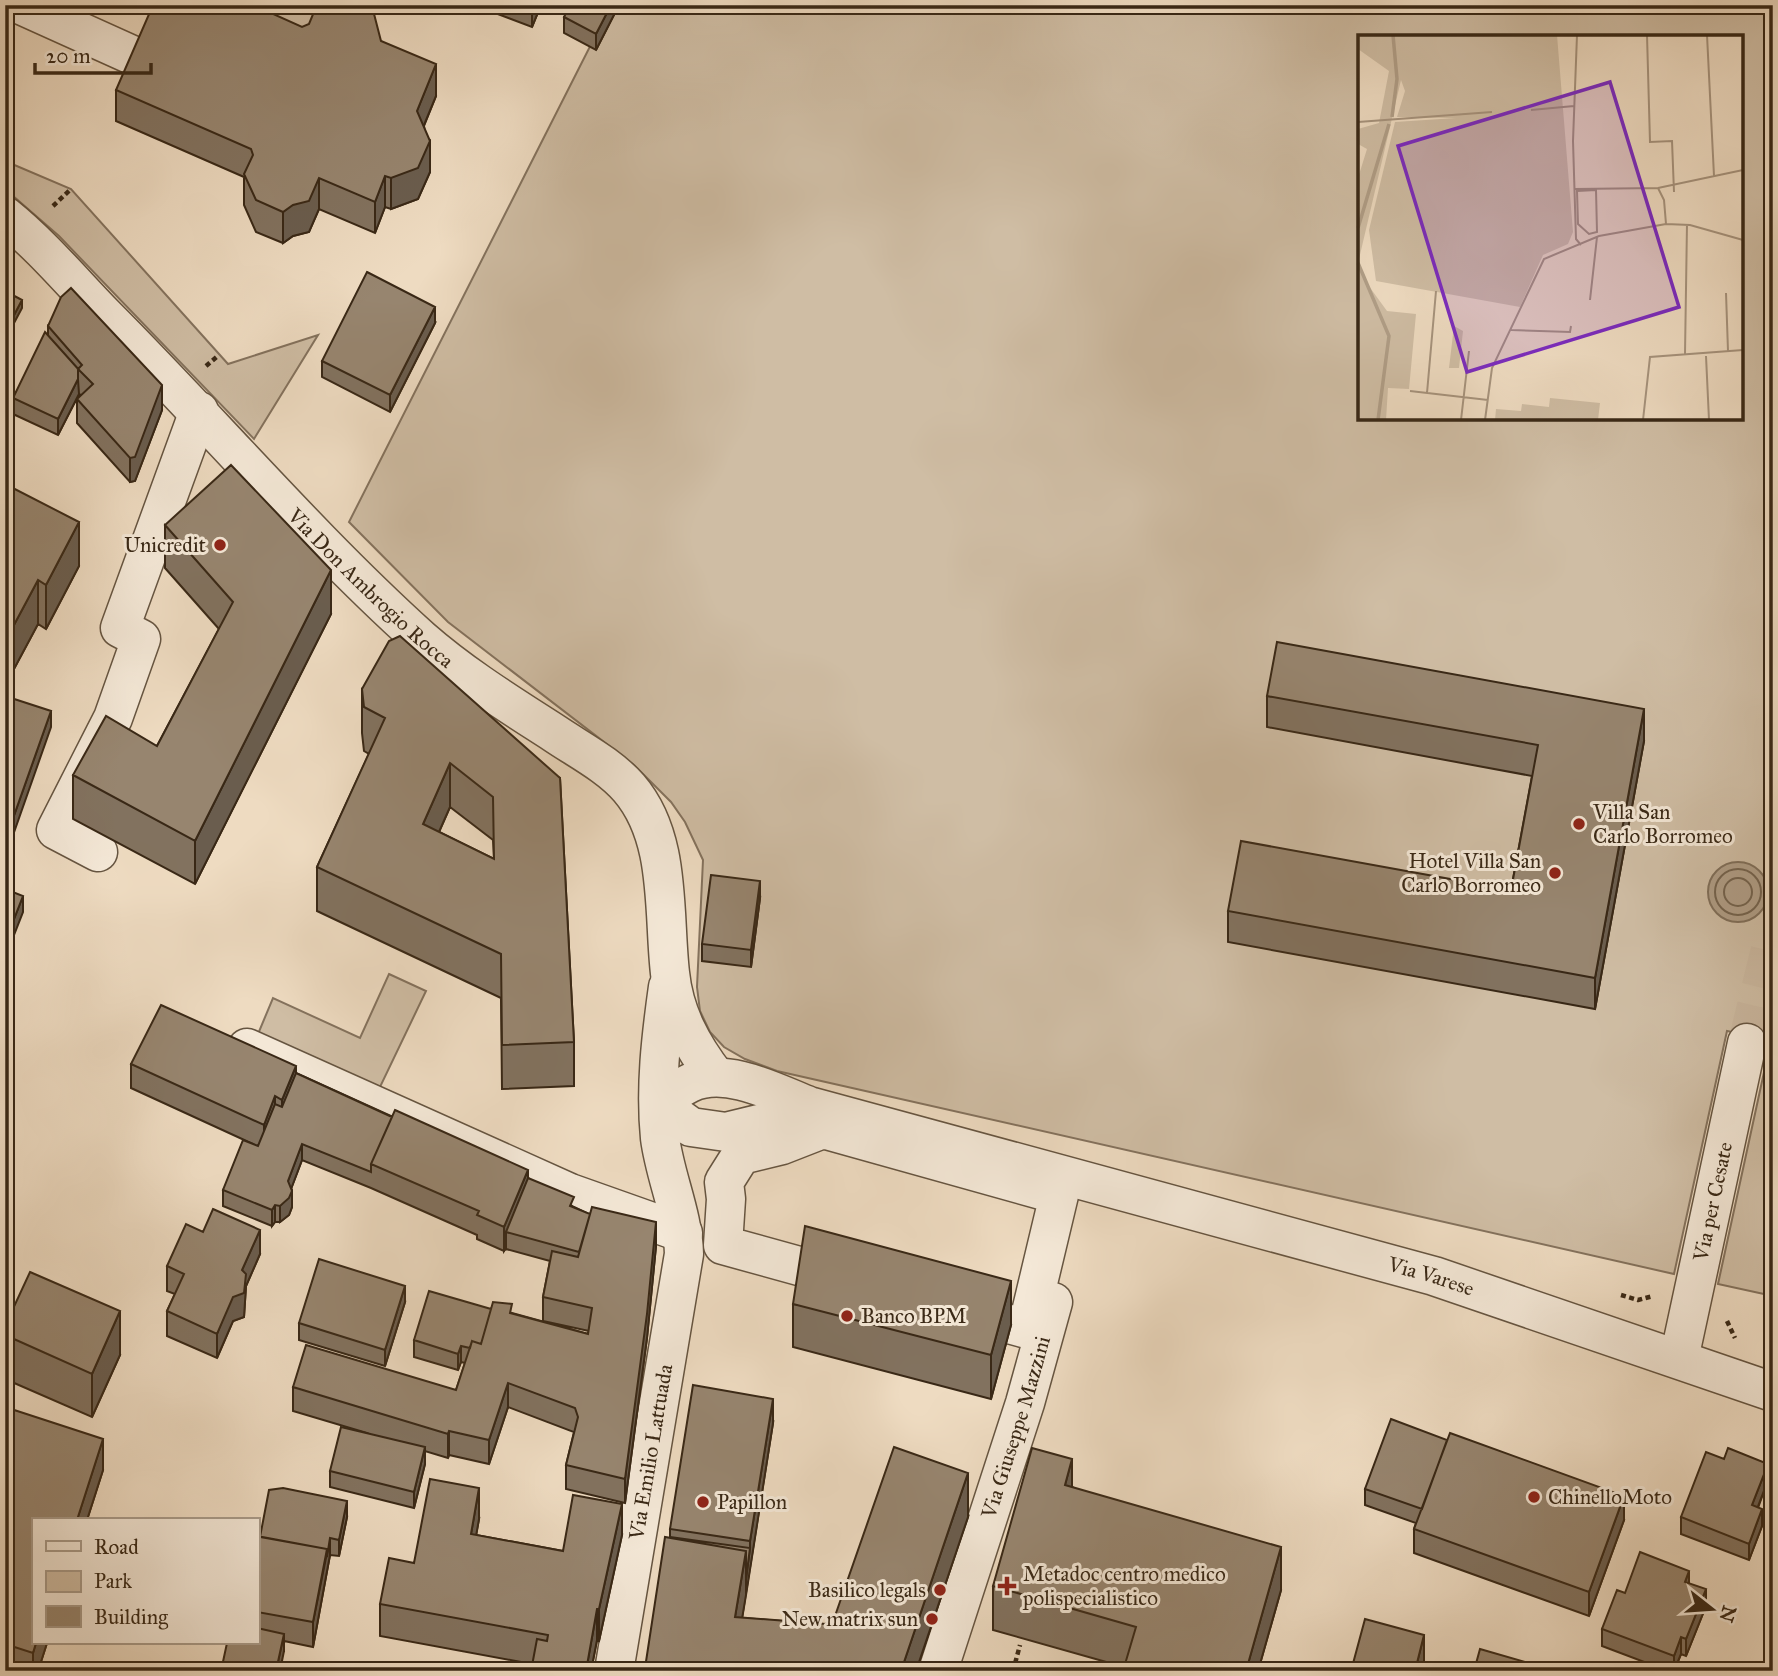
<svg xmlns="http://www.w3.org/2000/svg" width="1778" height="1676" viewBox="0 0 1778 1676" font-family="'IM FELL Great Primer',serif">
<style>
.green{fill:#cfbda4;stroke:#84725d;stroke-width:2;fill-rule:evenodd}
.water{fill:#b09e87;stroke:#806f5a;stroke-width:2}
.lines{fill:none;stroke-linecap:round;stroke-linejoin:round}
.shore{stroke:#74634e;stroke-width:2}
.minor-tunnel{stroke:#cab79f;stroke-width:38;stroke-dasharray:38 19;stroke-linecap:butt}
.minor-casing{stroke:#665541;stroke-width:41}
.path{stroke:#392816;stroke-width:4.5;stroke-dasharray:5 3.5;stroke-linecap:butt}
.minor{stroke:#f4e8d7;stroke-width:38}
.wall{fill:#82725f;stroke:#392816;stroke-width:2;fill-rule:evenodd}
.shaded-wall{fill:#6a5d4e;stroke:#392816;stroke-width:2}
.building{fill:#97856f;stroke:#392816;stroke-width:2;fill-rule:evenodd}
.poi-dot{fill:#8f2418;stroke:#f4e8d7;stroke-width:2.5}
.labels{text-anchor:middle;stroke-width:6;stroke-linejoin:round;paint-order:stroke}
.poi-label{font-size:21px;fill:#392816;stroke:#f4e8d7;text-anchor:start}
.street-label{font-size:21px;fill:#392816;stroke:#f4e8d7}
.inset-river{fill:none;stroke:#b09e87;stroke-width:3.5}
.inset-road{fill:none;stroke:#a6937d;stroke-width:2}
.view{fill:#7b2cbf;fill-opacity:0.15;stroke:#7b2cbf;stroke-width:3.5}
.inset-edge{fill:none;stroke:#392816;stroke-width:3.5}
</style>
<rect width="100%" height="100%" fill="#eedbc1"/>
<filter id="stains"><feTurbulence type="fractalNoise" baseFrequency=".00286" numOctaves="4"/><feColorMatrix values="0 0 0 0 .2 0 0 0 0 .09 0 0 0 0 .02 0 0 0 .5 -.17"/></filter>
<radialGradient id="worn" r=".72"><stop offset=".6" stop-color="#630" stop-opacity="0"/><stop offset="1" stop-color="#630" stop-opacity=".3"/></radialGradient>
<!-- green -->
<path class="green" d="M183,5H352L316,38Z
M611,5H1773V1296L1718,1284L1771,1040L1727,1031L1674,1274L777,1071L745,1059L724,1047L710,1032L700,1011L697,987L703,860L685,822L671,802L634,765L448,622L349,522ZM1360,37H1741V418H1360Z
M5,161L71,189L228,364L318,335L254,439L59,236L5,189Z
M389,974L426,991L380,1087L258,1034L273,998L360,1038Z"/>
<!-- water -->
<path class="water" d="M1708 892a30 30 0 1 1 60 0a30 30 0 1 1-60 0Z"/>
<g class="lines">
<!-- shore -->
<path class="shore" d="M1715 892a23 23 0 1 1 46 0a23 23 0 1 1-46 0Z
M1724 892a14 14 0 1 1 28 0a14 14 0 1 1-28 0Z"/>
<!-- minor-tunnel -->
<path class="minor-tunnel" d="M1747,1043L1773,937"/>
<defs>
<g id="minor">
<path d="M21,5L143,60"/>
<path id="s1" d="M5,216C41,245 72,282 104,315C211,422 309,538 421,639C462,675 509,704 554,733C579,750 609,765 629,788C672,838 663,912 670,973C674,1013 692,1046 716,1077"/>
<path d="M98,852L56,830L113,718L141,639L120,628L199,411"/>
<path d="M247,1048L570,1193L683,1233"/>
<path id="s2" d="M659,1104C668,1097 679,1088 690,1083C726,1066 776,1093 809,1106L1434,1276L1773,1392"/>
<path d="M659,1104L691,1127L726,1132L775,1120"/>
<path d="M823,1129L1059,1195L1027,1329L723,1245L726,1199L724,1182L741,1155L782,1145Z"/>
<path id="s3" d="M1679,1359L1747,1043"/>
<path id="s4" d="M614,1671L684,1254C683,1214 665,1177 660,1138C655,1087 661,1037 668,987"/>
<path id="s5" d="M938,1671L1025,1403L1053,1302"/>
</g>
</defs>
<!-- minor casing -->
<use href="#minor" class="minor-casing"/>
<!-- path -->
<path class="path" d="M53,206L71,189
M206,366L219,355
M1621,1295L1638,1300L1653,1296
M1727,1321L1735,1338
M1013,1671L1020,1645"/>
<!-- minor -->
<use href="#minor" class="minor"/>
</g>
<!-- wall -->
<path class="wall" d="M474,5H541L532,27Z
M619,5L596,50L564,33V17Z
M302,27L381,41L436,96L424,126L430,172L418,199L391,209L385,207L375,233L319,209L309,232L293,236L283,243L256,232L244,205V177L116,121V90Z
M435,323L390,412L322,377V361Z
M48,326L162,410L135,481L130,482L77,423V399L81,395L79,394L58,435L13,414V398L48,336Z
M5,483L79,566L46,629L38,624L7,682L5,681Z
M165,525L331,614L195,884L73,819V775L157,746L219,629L165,568Z
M362,689L560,778L574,1042V1086L502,1089L501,998L317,911V867L369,754L364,751L362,733ZM450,807L493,840L494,859L439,832Z
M1267,696L1644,741L1595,1009L1228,942V911L1511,890L1532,776L1267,727Z
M760,898L751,967L702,961V944Z
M131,1064L296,1073L528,1178L574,1207L656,1246L647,1338L625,1503L566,1489V1465L574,1432L508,1407L489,1464L449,1455L448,1458L425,1451V1464L414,1508L330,1487V1471L367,1433L293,1411V1387L456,1390L465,1363L461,1362L458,1370L414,1357V1340L491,1309L512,1313L588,1334L589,1331L543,1321V1297L550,1261L506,1249V1248L504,1251L477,1239V1235L371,1188L302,1160L291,1189L292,1207L289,1215L280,1222H275L272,1226L223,1206V1190L253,1144L131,1088Z
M203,1232L260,1254L246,1286L244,1317L233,1321L217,1358L167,1336V1311L175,1294L167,1291V1266Z
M405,1302L385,1366L299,1340V1323Z
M793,1304L1011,1325L991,1399L793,1347Z
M5,1326L120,1355L92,1417L5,1379Z
M5,1407L103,1470L87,1520H33V1643H47L38,1671H5Z
M773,1423L742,1618L825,1624L968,1517L916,1671H645L670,1537V1529Z
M1768,1480L1758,1508L1762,1526L1749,1560L1681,1534V1517Z
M1072,1487L1281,1590L1258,1671H1123L1124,1667L993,1630V1586Z
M1365,1489L1624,1520L1589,1616L1414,1553V1529L1416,1523L1365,1505Z
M347,1517L339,1556L330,1555L313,1647L284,1641V1651L257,1643V1536L260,1537Z
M479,1519L476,1535L563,1551L622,1535L599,1641L597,1640L591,1671H531L532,1664L380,1636V1604L414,1563Z
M1689,1583L1706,1606L1686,1656L1681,1654L1674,1671H1668L1602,1646V1629L1625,1593Z"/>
<!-- shaded-wall -->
<path class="shaded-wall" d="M534,5H541L532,27V11Z
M611,5H619L596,50V34Z
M436,64V96L417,142V111Z
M430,141V172L418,199L391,209V178Z
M385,176V207L375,233V202Z
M319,178V209L309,232L293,236L283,243V212Z
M22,300V308L5,340V332Z
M435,307V323L390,412V395Z
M78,379L79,394L58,435V419Z
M162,385V410L135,481L130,482V458Z
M79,522V566L46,629V585Z
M331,570V614L195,884V841Z
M38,580V624L7,682V638Z
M1644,709V741L1595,1009V978Z
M51,711V727L5,858V841Z
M450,763V807L423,868V824Z
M760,881V898L751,967V950Z
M23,896V912L5,958V942Z
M296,1066V1090L282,1124V1100Z
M275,1096V1120L264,1149V1125Z
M302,1144V1160L288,1197V1181Z
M528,1170V1194L506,1232V1248L504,1251V1227Z
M292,1191V1207L289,1215L280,1222V1206Z
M275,1205V1222L272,1226V1210Z
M656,1222V1246L647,1338L625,1503V1479Z
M260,1230V1254L246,1286L244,1317L233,1321L217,1358V1334L242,1270Z
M1011,1281V1325L991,1399V1355Z
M405,1286V1302L385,1366V1350Z
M120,1311V1355L92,1417V1374Z
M461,1346V1362L458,1370V1354Z
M508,1383V1407L489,1464V1440Z
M773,1399V1423L746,1595V1579L750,1548V1541Z
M449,1431V1455L448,1458V1434Z
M103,1439V1470L87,1520H77Z
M425,1447V1464L414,1508V1492Z
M1072,1459V1503L1065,1485Z
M1768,1464V1480L1752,1522V1505Z
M968,1473V1517L916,1671H901Z
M479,1488V1519L471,1565V1534Z
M1624,1496V1520L1589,1616V1592Z
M347,1501V1517L339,1556V1540Z
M622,1504V1535L599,1641V1609Z
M1762,1509V1526L1749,1560V1544Z
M330,1538V1555L313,1647V1622Z
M1281,1547V1590L1258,1671H1246Z
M746,1551V1595L735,1661V1617Z
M1689,1571V1587L1685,1582Z
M1706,1589V1606L1686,1656V1639Z
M597,1609V1640L591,1671H586Z
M284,1634V1651L280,1671H276Z
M1424,1635V1671H1415Z
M1681,1637V1654L1674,1671V1656Z
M36,1643H47L38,1671H33V1653Z"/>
<!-- building -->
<path class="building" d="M153,5H253L302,27L309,24L316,7L321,5H363L373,10L381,41L436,64L417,111L430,141L418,168L391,178L385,176L375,202L319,178L309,201L293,205L283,212L256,200L244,174L253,155L251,149L116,90Z
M517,5H534L532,11Z
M570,5H611L596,34L564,17Z
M367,272L435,307L390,395L322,361Z
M71,288L162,385L135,457L130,458L77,399L93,384L78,369L82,365L48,326L61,297Z
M5,291L22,300L5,332Z
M45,332L80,371L78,369V379L58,419L13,398Z
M231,465L331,570L195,841L73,775L106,716L157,746L233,602L165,525Z
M5,484L79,522L46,585L38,580L7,638L5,637Z
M400,636L560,778L574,1042L502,1045L501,954L317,867L385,718L364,707L362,689L389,641ZM450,763L493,797L494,859L423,824Z
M1277,642L1644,709L1595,978L1228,911L1241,841L1511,890L1538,745L1267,696Z
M5,696L51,711L5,841Z
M711,875L760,881L751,950L702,944Z
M5,889L23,896L5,942Z
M161,1005L296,1066L282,1100L275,1096L264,1125L131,1064Z
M296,1073L392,1117L371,1164V1172L302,1144L288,1181L292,1191L289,1198L280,1206L275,1205L272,1210L223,1190L243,1140L258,1146L275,1104L282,1107Z
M395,1110L528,1170L504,1227L477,1215L479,1211L371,1164Z
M528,1178L574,1197L570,1206L590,1214L579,1252L506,1232Z
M592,1207L656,1222L647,1314L625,1479L566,1465L578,1417L575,1408L508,1383L489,1440L449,1431L448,1434L293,1387L306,1345L456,1390L472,1341L481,1344L493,1302L512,1304L510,1313L588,1334L592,1308L543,1297L552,1251L578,1257Z
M213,1209L260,1230L242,1270L246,1274L244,1293L233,1297L217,1334L167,1311L184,1274L167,1266L186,1224L203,1232Z
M805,1226L1011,1281L991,1355L793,1304Z
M319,1259L405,1286L385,1350L299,1323Z
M30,1272L120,1311L92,1374L5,1335V1326Z
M429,1291L491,1309L481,1344L472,1341L470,1348L461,1346L458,1354L414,1340Z
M693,1385L773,1399L750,1541L670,1529Z
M5,1407L103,1439L77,1520H33V1643H36L33,1653L5,1644Z
M1391,1419L1447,1440L1422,1509L1365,1489Z
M341,1427L425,1447L414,1492L330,1471Z
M1450,1433L1624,1496L1589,1592L1414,1529Z
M894,1447L968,1473L901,1671H647L645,1668L665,1537L746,1551L735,1617L825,1624L835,1616Z
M1032,1448L1072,1459L1065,1485L1281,1547L1246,1671H1123L1136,1627L993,1586Z
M1728,1448L1768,1464L1752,1505L1762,1509L1749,1544L1681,1517L1706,1452L1724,1459Z
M430,1479L479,1488L471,1534L563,1551L573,1495L622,1504L599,1609H597L586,1671H531L537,1639L547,1641L548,1635L380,1604L389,1558L414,1563Z
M283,1488L347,1501L339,1540L330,1538L327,1557V1549L260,1537L269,1490Z
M257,1536L327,1549L313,1622L257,1612Z
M670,1537L750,1548L746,1579V1551L670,1538Z
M1640,1552L1689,1571L1685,1582L1706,1589L1686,1639L1681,1637L1674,1656L1602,1629L1617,1590L1625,1593Z
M1365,1619L1424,1635L1415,1671H1351Z
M257,1628L284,1634L276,1671H221L227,1643H257Z
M1480,1649L1539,1666L1538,1671H1474Z"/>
<!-- markers -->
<g class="poi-dot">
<circle cx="220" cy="545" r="7"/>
<circle cx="1579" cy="824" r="7"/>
<circle cx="1555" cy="873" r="7"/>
<circle cx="847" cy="1316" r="7"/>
<circle cx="1534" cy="1497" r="7"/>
<circle cx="703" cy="1502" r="7"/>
<path d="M1003.5 1575.5h7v7h7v7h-7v7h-7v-7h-7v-7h7z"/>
<circle cx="940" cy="1590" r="7"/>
<circle cx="932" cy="1619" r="7"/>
</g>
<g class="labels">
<!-- poi labels -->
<g class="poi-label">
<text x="206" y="552" text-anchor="end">Unicredit</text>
<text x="1593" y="819">Villa San<tspan x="1593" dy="24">Carlo Borromeo</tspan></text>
<text x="1541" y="868" text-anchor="end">Hotel Villa San<tspan x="1541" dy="24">Carlo Borromeo</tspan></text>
<text x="861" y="1323">Banco BPM</text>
<text x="1548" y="1504">ChinelloMoto</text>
<text x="717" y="1509">Papillon</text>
<text x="1023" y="1581">Metadoc centro medico<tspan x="1023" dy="24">polispecialistico</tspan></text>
<text x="926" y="1597" text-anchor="end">Basilico legals</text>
<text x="918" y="1626" text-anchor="end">New matrix sun</text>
</g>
<!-- street labels -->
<g class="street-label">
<text dy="7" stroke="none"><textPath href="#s1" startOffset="522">Via Don Ambrogio Rocca</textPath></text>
<text dy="7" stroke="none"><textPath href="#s3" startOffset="161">Via per Cesate</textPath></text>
<text dy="7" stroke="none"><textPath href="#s2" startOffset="807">Via Varese</textPath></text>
<text dy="7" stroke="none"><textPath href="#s5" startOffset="256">Via Giuseppe Mazzini</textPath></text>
<text dy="7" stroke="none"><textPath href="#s4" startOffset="222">Via Emilio Lattuada</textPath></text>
</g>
</g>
<!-- overview -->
<g transform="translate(1358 35)">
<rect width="385" height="385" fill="#eedbc1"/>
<path d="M0,0H199L215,197L210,209L185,220L162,272L18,246L11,195L37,87L98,83L39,82L47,56L43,45L1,224L5,243L29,276L58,279L51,354L30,353L28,385H0V143L9,114L0,109V94L21,88L31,36L0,14ZM96,291L105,296L101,333H91ZM192,363L242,368L240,385H137L138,374L163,376L164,369L191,372Z" fill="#cfbda4"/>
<path class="inset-river" d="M34,82L39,44L35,0M0,193L31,89M0,228L31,301L20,385"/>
<path class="inset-road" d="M219,0L215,106L218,204L223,210M289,0L292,107L314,106L316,157M349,0L356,141M173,75L216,71M0,87L134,77M300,153L306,165L308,189M217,154L300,153L385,135M238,155L239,197L231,199L220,189L219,156ZM308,189L332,190L385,205M368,258L370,316M232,265L239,202M153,295L212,297L213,291M327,319L329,189M348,321L351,385M52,356L130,365M69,358L78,256M103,385L111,316M127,385L134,333L186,224L241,201L308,189M285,385L292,322L385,315"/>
<path class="view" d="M252,47L321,272L109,337L40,111Z"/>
<rect width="385" height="385" class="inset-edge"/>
</g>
<!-- margin -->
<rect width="1778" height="1676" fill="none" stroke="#eedbc1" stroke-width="28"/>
<rect x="7" y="7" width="1764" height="1662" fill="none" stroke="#392816" stroke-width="3.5"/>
<rect x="14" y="14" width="1750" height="1648" fill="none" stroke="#392816" stroke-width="2"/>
<!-- legend -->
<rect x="32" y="1518" width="228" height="126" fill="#f4e8d7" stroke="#a99b8a" stroke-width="2"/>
<rect x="46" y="1541" width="35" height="10" fill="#f4e8d7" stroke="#a99b8a" stroke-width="2"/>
<text x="94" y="1554" font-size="21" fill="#392816">Road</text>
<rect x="46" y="1571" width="35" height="21" fill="#cfbda4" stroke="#a99b8a" stroke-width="2"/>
<text x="94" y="1588" font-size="21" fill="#392816">Park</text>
<rect x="46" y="1606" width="35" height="21" fill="#97856f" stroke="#a99b8a" stroke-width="2"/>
<text x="94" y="1624" font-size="21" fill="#392816">Building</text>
<!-- north arrow -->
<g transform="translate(1712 1609) rotate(107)" stroke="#f4e8d7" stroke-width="5" paint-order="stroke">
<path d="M0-5L12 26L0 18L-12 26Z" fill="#392816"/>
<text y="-10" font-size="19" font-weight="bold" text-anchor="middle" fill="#392816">N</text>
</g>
<!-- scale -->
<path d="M35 63v10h116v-10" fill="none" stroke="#392816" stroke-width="3.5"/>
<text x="46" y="63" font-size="21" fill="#392816" stroke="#f4e8d7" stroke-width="5" paint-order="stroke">20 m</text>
<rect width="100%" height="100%" filter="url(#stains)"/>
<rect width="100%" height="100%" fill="url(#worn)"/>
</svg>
